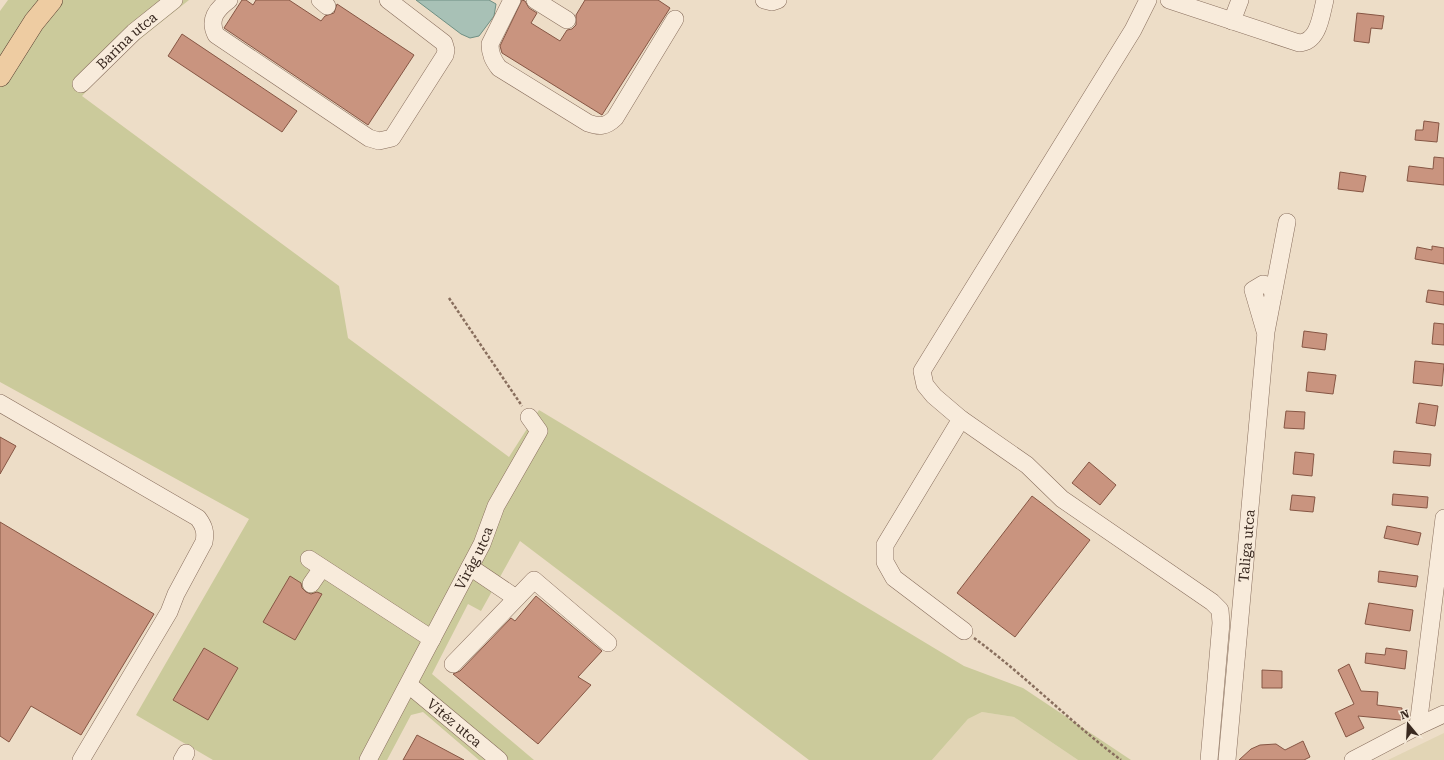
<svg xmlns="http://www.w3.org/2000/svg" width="1444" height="760" viewBox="0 0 1444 760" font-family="'Roboto Serif',serif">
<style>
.farmland{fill:#e2d5b5}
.green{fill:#cbca9b}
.water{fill:#a8c1b6;stroke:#6f8f83}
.building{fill:#c9947f;stroke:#865644}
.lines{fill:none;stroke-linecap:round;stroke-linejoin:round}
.minor-casing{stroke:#886e5d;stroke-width:18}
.major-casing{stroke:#563e31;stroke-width:22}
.path{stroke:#886e5d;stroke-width:2.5;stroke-dasharray:3 2;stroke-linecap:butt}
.minor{stroke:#f8ebdb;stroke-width:17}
.major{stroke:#eecca2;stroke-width:21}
.labels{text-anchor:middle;stroke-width:4;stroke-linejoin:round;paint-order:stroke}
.street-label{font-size:14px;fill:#392920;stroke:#f4e8d7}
</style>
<rect width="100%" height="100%" fill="#edddc7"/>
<!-- farmland -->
<path class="farmland" d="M982,712L1014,717L1078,760H932L968,719Z
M1444,733V760H1388Z"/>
<!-- green -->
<path class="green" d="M8,0H189L120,55L82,96L339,286L348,338L509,457L539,410L964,666L1023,688L1131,760H1078L1014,717L982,712L968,719L932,760H809L520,541L481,611L468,604L432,674L534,760H479L423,712L411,715L387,760H213L136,715L249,519L0,382V11Z"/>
<!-- water -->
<path class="water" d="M416,0H489L496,4L494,16L479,36L470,38L461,34Z"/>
<!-- building -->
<path class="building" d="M242,0H246L253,5L256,0H289L321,21L325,16L334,13L337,4L414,55L368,125L224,28Z
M522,0L525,1L529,8L537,13L531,23L560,41L567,30L572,29L576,25V15L585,0H658L670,8L602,115L502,53L500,46Z
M1357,13L1384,16L1382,29L1371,28L1369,43L1354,41Z
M182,34L297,111L282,132L168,56Z
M1424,121L1439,123L1437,142L1415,140L1416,130H1423Z
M1434,157L1444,158V185L1407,181L1409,166L1433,169Z
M1340,172L1366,176L1363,192L1338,189Z
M1432,246L1444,248V264L1415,259L1417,247L1432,250Z
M1428,290L1444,292V305L1426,302Z
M1434,323L1444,324V345L1432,344Z
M1304,331L1327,334L1325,350L1302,347Z
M1415,361L1444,364L1442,386L1413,383Z
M1308,372L1336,375L1333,394L1306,391Z
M1419,403L1438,406L1435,426L1416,423Z
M1286,411L1305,412L1304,429L1284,428Z
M0,437L16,446L0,474Z
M1394,451L1431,454L1430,466L1393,463Z
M1295,452L1314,454L1312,476L1293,474Z
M1089,462L1116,485L1100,505L1072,483Z
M1393,494L1428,497L1427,508L1392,505Z
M1292,495L1315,497L1313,512L1290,510Z
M1032,496L1090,540L1015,637L957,593Z
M0,522L154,614L81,735L31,706L9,742L0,736Z
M1387,526L1421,533L1418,545L1384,538Z
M1379,571L1418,576L1416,587L1378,582Z
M290,576L301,583L302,588L306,592L311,594L317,592L322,594L295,640L263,622Z
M536,596L602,651L578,677L591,685L538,744L453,674L460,671L511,618L515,621Z
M1369,603L1413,610L1410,631L1365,624Z
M204,648L238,668L208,720L173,700Z
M1386,648L1407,651L1405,669L1365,663L1366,653L1385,655Z
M1349,664L1361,691L1378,692L1377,705L1402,708L1401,720L1358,716L1364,728L1346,737L1335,713L1354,704L1338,670Z
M1262,670L1282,671V688H1262Z
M417,735L464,760H403Z
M1303,741L1310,757L1304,760H1239L1251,749L1260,745L1276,744L1285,750Z"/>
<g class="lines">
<defs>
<g id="minor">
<path d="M229,0C217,9 208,19 216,35L369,138L379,141L392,138L445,55L446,50L444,43L388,0"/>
<path d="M320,0L327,6"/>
<path d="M512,0L490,44C490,54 493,60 499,68L588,123C599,127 606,127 615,118L675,19"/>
<path d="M535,0L567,20"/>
<path d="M764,0L772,2L778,0"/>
<path d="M1148,0L1133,30L922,371L925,385L934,396L961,419L1027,465L1062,499L1212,602L1220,610L1221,623L1209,760"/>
<path d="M1169,0L1299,43C1319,42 1321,15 1325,0"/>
<path d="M1232,21L1240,0"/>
<path id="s1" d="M81,84L134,32L174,0"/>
<path d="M1265,331L1253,290L1263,284L1270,286L1273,293"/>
<path d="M0,403L198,518C204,526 206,532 204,542L176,594L169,612L81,760"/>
<path d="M961,419L885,545V562L894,578L964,631"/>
<path d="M309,559L432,639"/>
<path d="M470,567L516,598"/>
<path d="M311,584L322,568"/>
<path d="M453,664L534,580L608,643"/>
<path id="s2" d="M409,685L499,760"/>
<path d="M1418,726L1444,714"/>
<path d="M182,760L186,753"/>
<path id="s3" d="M368,760L482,544L496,506L539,431L529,417"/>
<path id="s4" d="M1227,760L1266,332L1287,222"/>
<path d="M1353,760L1418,726L1444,518"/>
</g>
<path id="major" d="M0,76L34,22L52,0"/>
</defs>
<!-- minor casing -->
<use href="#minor" class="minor-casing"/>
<!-- major casing -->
<use href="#major" class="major-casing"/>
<!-- path -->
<path class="path" d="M449,298L522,406
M974,638C1026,676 1070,722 1121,760"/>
<!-- minor -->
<use href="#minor" class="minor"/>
<!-- major -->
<use href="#major" class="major"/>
</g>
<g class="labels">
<!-- street labels -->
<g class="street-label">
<text dy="5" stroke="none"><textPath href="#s1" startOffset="63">Barina utca</textPath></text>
<text dy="5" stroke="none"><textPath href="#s4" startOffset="215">Taliga utca</textPath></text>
<text dy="5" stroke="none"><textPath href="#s3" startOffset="228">Virág utca</textPath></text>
<text dy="5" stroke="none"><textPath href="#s2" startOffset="59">Vitéz utca</textPath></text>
</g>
</g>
<!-- north arrow -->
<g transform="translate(1408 724) rotate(342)" stroke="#f4e8d7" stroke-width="3" paint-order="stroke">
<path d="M0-3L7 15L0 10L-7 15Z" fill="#392920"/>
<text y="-6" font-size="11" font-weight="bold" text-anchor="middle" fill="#392920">N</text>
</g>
</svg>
